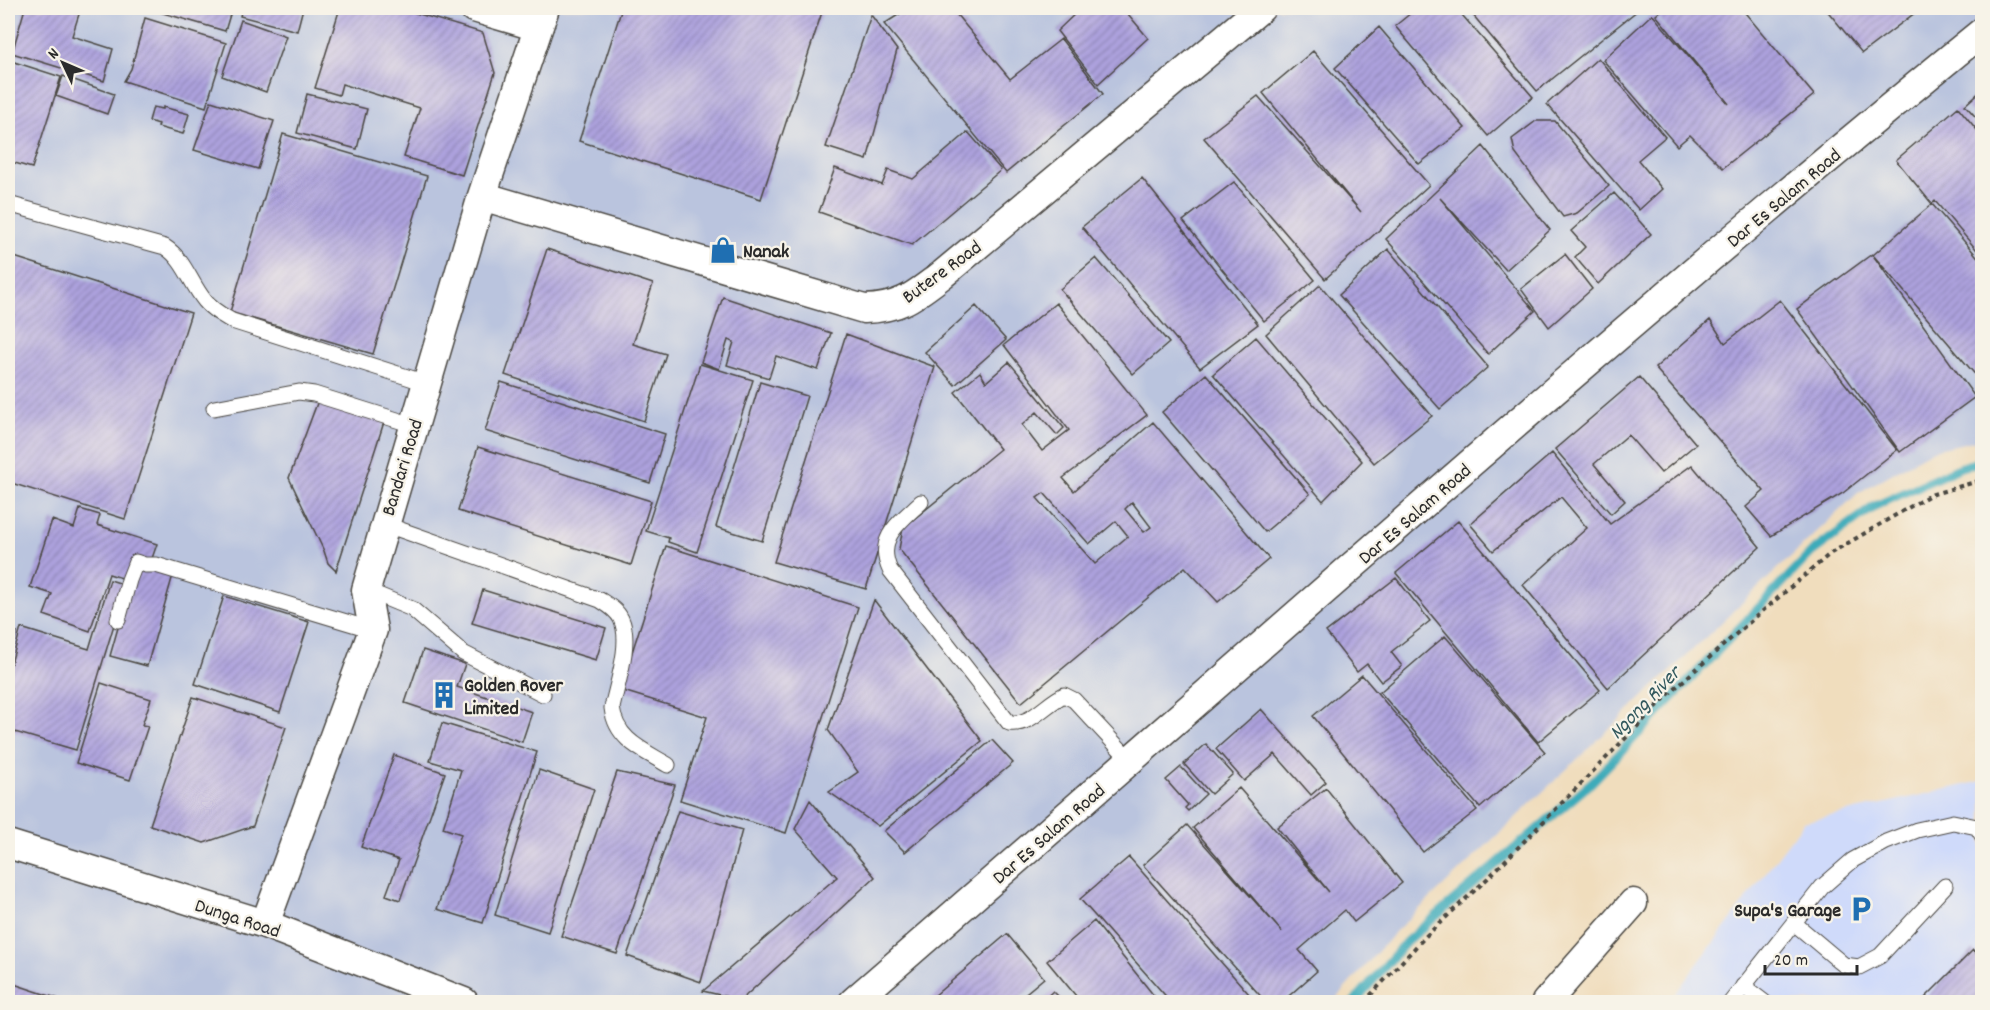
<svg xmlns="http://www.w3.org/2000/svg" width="1990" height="1010" viewBox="0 0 1990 1010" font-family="Dekko,sans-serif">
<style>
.built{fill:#cfdafa}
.industrial{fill:#bac4de}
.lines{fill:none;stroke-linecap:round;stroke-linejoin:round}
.stream{stroke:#3cabba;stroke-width:9}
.building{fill:url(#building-hatch);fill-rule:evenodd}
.lane-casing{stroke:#494641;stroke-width:17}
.street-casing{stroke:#494641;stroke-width:31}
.path{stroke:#494641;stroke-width:4;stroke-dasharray:4.5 4.5;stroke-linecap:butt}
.lane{stroke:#fff;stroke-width:15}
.street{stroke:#fff;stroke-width:28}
.labels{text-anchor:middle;stroke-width:4.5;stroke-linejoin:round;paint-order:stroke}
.street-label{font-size:20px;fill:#2b2b2b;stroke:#f7f3e8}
.poi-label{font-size:20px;font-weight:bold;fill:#2b2b2b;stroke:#f7f3e8;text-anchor:start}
.water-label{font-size:21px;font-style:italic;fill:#31585d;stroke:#f7f3e8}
</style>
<defs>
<pattern id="building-hatch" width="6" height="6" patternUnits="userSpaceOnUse" patternTransform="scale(1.5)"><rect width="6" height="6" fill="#ada2de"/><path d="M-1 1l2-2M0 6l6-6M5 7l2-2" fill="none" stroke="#8d84b4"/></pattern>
</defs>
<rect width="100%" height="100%" fill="#f7f3e8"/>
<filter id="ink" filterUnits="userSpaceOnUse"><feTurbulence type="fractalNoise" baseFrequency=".0167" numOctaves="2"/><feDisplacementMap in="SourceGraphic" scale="12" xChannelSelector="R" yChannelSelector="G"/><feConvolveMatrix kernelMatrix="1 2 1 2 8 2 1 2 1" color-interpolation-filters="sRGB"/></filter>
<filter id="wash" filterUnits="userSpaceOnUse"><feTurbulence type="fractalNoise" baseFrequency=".008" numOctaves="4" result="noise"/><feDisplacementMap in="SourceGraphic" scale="24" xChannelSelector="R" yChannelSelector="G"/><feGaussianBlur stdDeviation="1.35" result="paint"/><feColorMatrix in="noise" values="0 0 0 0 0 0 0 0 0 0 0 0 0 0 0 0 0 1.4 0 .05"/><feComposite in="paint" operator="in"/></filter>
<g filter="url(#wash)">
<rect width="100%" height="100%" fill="#f0ddbd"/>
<!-- built -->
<path class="built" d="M1982,781V1002H1669L1804,822Z"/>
<!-- industrial -->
<path class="industrial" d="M8,8H1982V439L1933,450L1858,493L1396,931L1333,1002H8Z"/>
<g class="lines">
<!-- stream -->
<path class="stream" d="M1354,1002L1406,942L1592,782L1812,552L1875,506L1961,467L1982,461"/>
</g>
<g id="blocks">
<!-- building -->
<path class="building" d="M25,8H81L72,36L113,49L104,81L12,53Z
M146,8H232L225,31Z
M242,8H303L297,31L240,16Z
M340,8H399L483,33L495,73L462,175L404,157L420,108L342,84L339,95L315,88Z
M622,8H817L823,9L761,199L579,141Z
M909,8H951L1010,79L1061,39L1103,94L1006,173L884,24Z
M1077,8H1123L1148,38L1098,84L1057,31L1079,10Z
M1417,8H1456L1533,97L1488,136L1395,26Z
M1467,8H1636L1638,10L1537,91Z
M1664,8H1741L1814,95L1723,168L1690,135L1677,146L1603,60L1652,14L1729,104L1656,15Z
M1825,8H1913L1916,12L1862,53Z
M871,15L897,50L867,160L826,147Z
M145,18L226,43L206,107L124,81L131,69Z
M241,20L286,36L266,92L222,76Z
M1379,27L1465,128L1419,164L1335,68Z
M1313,51L1429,185L1325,279L1204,138L1258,96L1361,212L1263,93Z
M1598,58L1665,137L1638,160L1662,189L1639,210L1547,104Z
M8,60L61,77L32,168L8,161Z
M63,76L114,94L107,114L56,96Z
M1982,90V124L1965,105Z
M307,94L367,109L357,149L297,133Z
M211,101L274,121L258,169L194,150Z
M153,107L163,109V107L189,114L183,134L158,127L159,124L149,121Z
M1958,107L1982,136V256L1935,201L1932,204L1896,160Z
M1536,121H1555L1609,186L1577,213L1563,217L1515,153L1512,139Z
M968,132L1001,170L912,245L819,212L835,168L882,185L888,170L913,179Z
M283,134L427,176L373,354L230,312Z
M1483,146L1550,230L1506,270L1440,198L1535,311L1488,354L1386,239Z
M1142,178L1258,324L1200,368L1082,227Z
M1234,182L1315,280L1264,321L1183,221Z
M1614,193L1651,234L1598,284L1575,257L1585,247L1571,231Z
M1932,204L1982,262V377L1979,379L1873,255Z
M547,249L653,284L633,344L666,354L644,421L505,375Z
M1388,249L1488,367L1440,409L1339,295Z
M1565,254L1592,289L1549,327L1521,289Z
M1872,254L1975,397L1900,452L1797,309Z
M8,255L191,313L125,519L8,482Z
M1096,258L1169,343L1133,374L1060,289Z
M1320,285L1432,416L1374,463L1266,334Z
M723,297L831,333L818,370L776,356L769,378L727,365L734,342L728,340L719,369L701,362Z
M1780,300L1897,450L1843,493L1771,536L1746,507L1764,491L1655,368L1710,320L1725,343Z
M1056,303L1147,415L1063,478L1074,491L1153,422L1269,559L1218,602L1185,567L1021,703L899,549L903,528L1000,449L955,392L980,372L986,382L1009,362L1064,428L1057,435L1037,412L1022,425L1042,451L1069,430L1004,345ZM1044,493L1089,544L1116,521L1128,536L1095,564L1037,498ZM1132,502L1151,527L1144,532L1125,509Z
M976,306L1006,340L955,385L925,352Z
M846,334L935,367L866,589L774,562Z
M1256,337L1362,461L1323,501L1213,374Z
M700,364L753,380L697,552L668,542L669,538L646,531Z
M1206,374L1310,494L1265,532L1162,412Z
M1639,377L1696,444L1661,473L1628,435L1594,464L1625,501L1611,514L1555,449Z
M501,382L665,434L650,483L485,431Z
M760,382L807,396L762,541L716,527Z
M319,398L385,419L336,571L328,563L324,551L289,478Z
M478,447L651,501L631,565L458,511Z
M1552,453L1610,524L1692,465L1760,547L1608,688L1523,585L1587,528L1561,497L1493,551L1470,524Z
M80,509L100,515L97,525L157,544L150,564L135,559L128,580L109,574L90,631L44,615L52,594L30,587L52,520L74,528Z
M1458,521L1600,690L1538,742L1396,573Z
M666,546L858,607L786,833L680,800L707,717L620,690Z
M136,564L173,575L147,666L110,656Z
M1396,578L1430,621L1391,652L1402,666L1381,682L1367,664L1357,672L1326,632Z
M110,580L126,585L76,750L8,730V674L21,628L89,649Z
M483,590L606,628L596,660L472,623Z
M224,596L309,622L280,712L195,684Z
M874,600L982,741L878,826L829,792L858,772L828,730Z
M8,629L17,632L8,660Z
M1445,636L1545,752L1480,808L1380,692Z
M423,650L465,664L457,687L532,712L522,742L405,703Z
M1362,675L1477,810L1423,852L1313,716Z
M101,683L151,699L142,725L148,726L130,780L76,763Z
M193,697L286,727L253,826L204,843L150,825Z
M1261,709L1326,782L1311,795L1275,754L1244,781L1216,749Z
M442,723L537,752L483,923L437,909L461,834L443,828L461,770L430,761Z
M992,740L1013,763L905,852L884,831Z
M1206,744L1233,774L1211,794L1184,764Z
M394,755L445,773L400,900L386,895L399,860L361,847Z
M1181,767L1206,794L1188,811L1185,808L1188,805L1166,780Z
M539,770L594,789L548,932L495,915Z
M617,772L675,785L617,954L561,936Z
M1239,788L1329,892L1277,827L1326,788L1402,883L1354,922L1345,910L1299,950L1317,971L1282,1002H1266L1143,865L1187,825L1282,932L1193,828Z
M810,800L875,877L741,1000L703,991L837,877L795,829Z
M678,811L742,830L701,982L627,956Z
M1129,857L1256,1002H1171L1080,899Z
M1094,921L1159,1002H1081L1047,961Z
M1007,934L1044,978L1015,1002H927Z
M1973,950L1982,959V1002H1921Z
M8,982L68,1002H8Z
M1053,991L1064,1002H1041Z"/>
</g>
</g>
<g filter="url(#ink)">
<use href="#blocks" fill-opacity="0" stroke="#494641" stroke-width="1.5"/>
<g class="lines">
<defs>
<path id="lane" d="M8,204L165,247C185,260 190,283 205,301C212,310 222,315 232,321L426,383
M214,408L299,392L314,394L413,425
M921,502C900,522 875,538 890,570L1009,723C1031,726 1045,704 1064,695L1074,700L1131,761
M384,524L600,600C608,605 617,610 621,619C632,642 617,684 612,708C616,740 643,750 668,765
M366,590L412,609L463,653L543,694
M118,620L129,580L136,562L145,565H156L373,630
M1794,923L1844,965L1859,967L1880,956L1945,886
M1743,986L1764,1002
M1731,1002L1822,887L1853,860L1886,842L1917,830L1953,822L1977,827L1982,835"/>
<path id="street" d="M474,8L538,27
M482,196L864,309C901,308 914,296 943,274L1261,8
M8,844L265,924L464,1002
M265,924L373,630L366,590L482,196L545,8
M853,1002C1228,677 1597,345 1982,32
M1546,1002L1633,903"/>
</defs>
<!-- lane casing -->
<use href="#lane" class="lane-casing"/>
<!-- street casing -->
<use href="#street" class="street-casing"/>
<!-- path -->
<path class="path" d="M1364,1002L1426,936L1488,878L1675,688L1752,620L1831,553L1930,495L1982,480"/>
<!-- lane -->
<use href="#lane" class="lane"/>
<!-- street -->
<use href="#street" class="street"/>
</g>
</g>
<!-- icons -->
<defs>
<symbol id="shop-bare" viewBox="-9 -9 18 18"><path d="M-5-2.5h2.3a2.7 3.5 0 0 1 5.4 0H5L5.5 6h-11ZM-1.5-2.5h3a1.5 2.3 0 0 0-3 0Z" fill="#1f6fb2" stroke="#f7f3e8" stroke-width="2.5" paint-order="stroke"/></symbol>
<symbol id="building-bare" viewBox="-9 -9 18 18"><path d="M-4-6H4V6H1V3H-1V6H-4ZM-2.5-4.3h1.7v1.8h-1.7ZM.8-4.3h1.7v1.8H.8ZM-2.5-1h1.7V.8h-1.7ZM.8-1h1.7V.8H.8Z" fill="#1f6fb2" stroke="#f7f3e8" stroke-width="2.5" paint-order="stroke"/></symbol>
<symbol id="parking-bare" viewBox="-9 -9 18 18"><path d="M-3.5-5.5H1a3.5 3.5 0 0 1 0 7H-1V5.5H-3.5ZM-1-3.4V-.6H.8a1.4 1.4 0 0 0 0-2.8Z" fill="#1f6fb2" stroke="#f7f3e8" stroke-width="2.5" paint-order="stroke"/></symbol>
</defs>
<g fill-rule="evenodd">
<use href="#shop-bare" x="704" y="231" width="38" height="38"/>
<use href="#building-bare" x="425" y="676" width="38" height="38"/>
<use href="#parking-bare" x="1842" y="890" width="38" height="38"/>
</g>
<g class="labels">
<!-- street labels -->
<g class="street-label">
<text transform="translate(1783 197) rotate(-40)" y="7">Dar Es Salam Road</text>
<text transform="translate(941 271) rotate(-36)" y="7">Butere Road</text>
<text transform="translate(401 467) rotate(-73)" y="7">Bandari Road</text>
<text transform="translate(1414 513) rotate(-41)" y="7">Dar Es Salam Road</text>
<text transform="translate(1048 833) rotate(-41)" y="7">Dar Es Salam Road</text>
<text transform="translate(238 917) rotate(18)" y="7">Dunga Road</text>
</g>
<!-- poi labels -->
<g class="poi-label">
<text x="743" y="257">Nanak</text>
<text x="464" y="691">Golden Rover<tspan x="464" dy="23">Limited</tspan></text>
<text x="1841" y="916" text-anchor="end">Supa's Garage</text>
</g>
<!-- water labels -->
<g class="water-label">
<text transform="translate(1644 702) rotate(-46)" y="7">Ngong River</text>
</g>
</g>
<!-- margin -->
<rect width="1990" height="1010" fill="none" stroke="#f7f3e8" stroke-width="30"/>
<!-- north arrow -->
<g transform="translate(63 63) rotate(314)" stroke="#f7f3e8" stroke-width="4.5" paint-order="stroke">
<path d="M0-4.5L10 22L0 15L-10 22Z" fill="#2b2b2b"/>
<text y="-9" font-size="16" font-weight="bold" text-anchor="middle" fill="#2b2b2b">N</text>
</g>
<!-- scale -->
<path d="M1765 965v9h92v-9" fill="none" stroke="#2b2b2b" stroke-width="3"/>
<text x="1774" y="965" font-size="18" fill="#2b2b2b" stroke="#f7f3e8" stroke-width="4.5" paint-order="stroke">20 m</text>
</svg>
